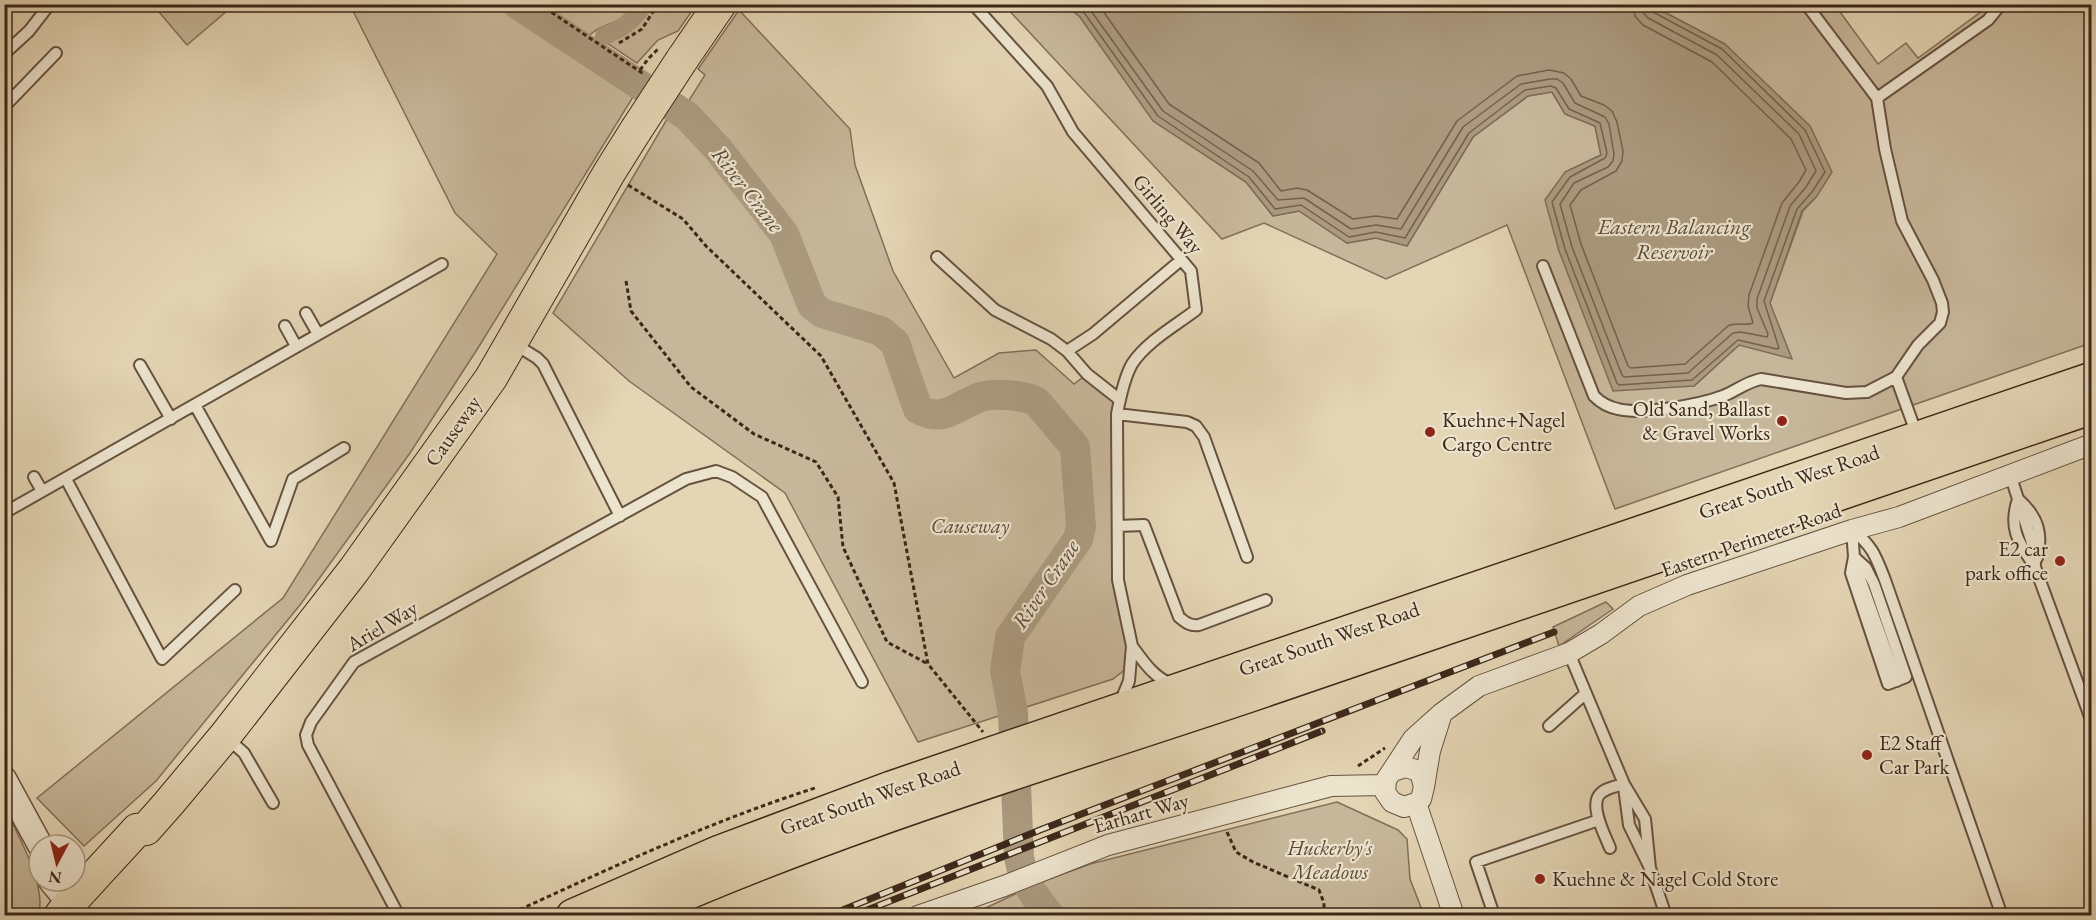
<svg xmlns="http://www.w3.org/2000/svg" width="2096" height="920" viewBox="0 0 2096 920" font-family="'EB Garamond',serif">
<style>
.green{fill:#c7b79a;stroke:#826f5a;stroke-width:1.5}
.water{fill:#ab9a7f;stroke:#7f6c56;stroke-width:1.5}
.lines{fill:none;stroke-linecap:round;stroke-linejoin:round}
.shore{stroke:#74604c;stroke-width:1.5}
.canal{stroke:#ab9a7f;stroke-width:18}
.river{stroke:#ab9a7f;stroke-width:30}
.service-casing{stroke:#665240;stroke-width:14}
.minor-casing{stroke:#665240;stroke-width:22}
.tertiary-casing{stroke:#665240;stroke-width:27}
.primary-casing{stroke:#3c2719;stroke-width:34}
.trunk-casing{stroke:#3c2719;stroke-width:36}
.path{stroke:#3c2719;stroke-width:3;stroke-dasharray:4.5 3;stroke-linecap:butt}
.service{stroke:#ede4ce;stroke-width:10}
.minor{stroke:#ede4ce;stroke-width:20}
.tertiary{stroke:#ede4ce;stroke-width:24}
.primary{stroke:#e4d5b4;stroke-width:32}
.trunk{stroke:#e4d5b4;stroke-width:33}
.rail-casing{stroke:#3c2719;stroke-width:7}
.rail{stroke:#ede4ce;stroke-width:4.5;stroke-dasharray:14;stroke-linecap:butt}
.primary-bridge-casing{stroke:#3c2719;stroke-width:34;stroke-linecap:butt}
.primary-bridge{stroke:#e4d5b4;stroke-width:32}
.poi-dot{fill:#8f2418;stroke:#ede4ce;stroke-width:2}
.labels{text-anchor:middle;stroke-width:4.5;stroke-linejoin:round;paint-order:stroke}
.street-label{font-size:21px;fill:#3c2719;stroke:#ede4ce}
.poi-label{font-size:21px;fill:#3c2719;stroke:#ede4ce;text-anchor:start}
.park-label{font-size:21px;font-style:italic;fill:#5f4b39;stroke:#ede4ce}
.water-label{font-size:22px;font-style:italic;fill:#5d4a38;stroke:#ede4ce}
</style>
<rect width="100%" height="100%" fill="#e4d5b4"/>
<filter id="stains"><feTurbulence type="fractalNoise" baseFrequency=".00333" numOctaves="4"/><feColorMatrix values="0 0 0 0 .2 0 0 0 0 .09 0 0 0 0 .02 0 0 0 .5 -.17"/></filter>
<radialGradient id="worn" r=".72"><stop offset=".6" stop-color="#630" stop-opacity="0"/><stop offset="1" stop-color="#630" stop-opacity=".3"/></radialGradient>
<!-- green -->
<path class="green" d="M146,5V4L234,5L187,45L159,12Z
M350,5H498L633,97L478,348L410,453L300,605L156,781L84,846L37,798L283,598L497,254L455,213Z
M528,5H637L619,20L598,29L582,40Z
M649,5H696L678,31L658,40L637,63L607,43L636,25Z
M1004,5H1066L1080,17L1154,121L1246,182L1273,216L1299,211L1347,243L1376,238L1407,246L1473,137L1528,96L1552,92L1565,114L1595,126L1601,155L1565,172L1694,386L1739,345L1770,303L1803,211L1817,196L1725,44L1651,5H1835L1878,64L1906,43L1918,58L1986,8L1984,5H2091V343L1615,509L1507,225L1386,279L1264,223L1222,239Z
M739,10L850,129L855,165L893,271L954,378L999,353L1036,350L1074,384L1087,374L1120,400L1118,526L1131,665L1113,679L918,742L785,493L629,381L553,313L670,114L678,118L705,75L698,69Z
M1606,602L1613,609L1559,646L1553,627Z
M1337,802L1398,830L1407,839L1410,879L1424,915H971L1036,884L1090,864Z
M5,809C18,834 48,889 38,915H5Z"/>
<!-- water -->
<path class="water" d="M1066,5H1651L1725,44L1810,126L1832,172L1817,196L1802,211L1770,303L1792,359L1739,345L1694,386L1613,391L1559,251L1545,200L1565,172L1601,155L1595,126L1565,114L1552,92L1528,96L1473,137L1407,246L1376,238L1347,243L1299,211L1273,216L1246,182L1153,121L1080,17Z"/>
<g class="lines">
<!-- shore -->
<path class="shore" d="M1075,4L1085,14L1158,116L1249,177L1275,209L1301,205L1349,237L1376,232L1405,238L1469,133L1525,90L1551,86L1556,88L1569,109L1600,123L1607,153L1605,158L1570,177L1552,202L1565,249L1617,383L1619,385L1692,380L1738,340L1777,349L1779,348L1764,301L1797,209L1812,192L1825,172L1805,130L1722,49L1653,12L1650,4
M1086,4L1163,111L1253,171L1278,200L1304,198L1351,229L1376,225L1401,229L1463,127L1521,84L1550,79H1557L1563,83L1575,103L1605,117L1609,124L1614,154L1613,161L1608,167L1574,183L1560,204L1572,247L1622,375L1624,377L1688,373L1733,333L1741,332L1767,337L1768,334L1757,308V299L1790,206L1806,187L1816,171L1799,134L1717,55L1648,18L1643,12L1642,4
M1098,4L1169,104L1259,163L1281,191L1297,188L1307,190L1353,219L1376,216L1397,219L1457,121L1517,76L1549,70L1564,73L1571,79L1581,96L1604,105L1612,111L1617,122L1623,151L1622,161L1616,171L1581,190L1570,205L1581,244L1628,366L1631,368L1685,364L1728,326C1736,322 1746,326 1753,323L1748,306L1749,295L1782,203L1799,182L1806,170L1791,139L1712,62L1643,25L1635,16L1633,4"/>
<!-- canal -->
<path class="canal" d="M604,36C622,29 633,21 644,4
M578,43L587,44"/>
<!-- river -->
<path class="river" d="M517,4L687,116L718,149L784,234L812,305L822,313L881,331L895,343L918,409C943,423 955,407 978,398C991,392 1025,395 1037,402L1075,447L1081,527L1078,539L1010,637L1005,671L1013,713L1019,857C1024,884 1034,895 1050,916"/>
<defs>
<path id="service" d="M973,4L1047,86L1073,132L1191,271L1196,310C1175,326 1146,342 1132,364C1124,378 1120,398 1117,414L1118,580L1132,646L1129,681L1120,703
M1806,4L1877,98L1885,149L1902,221L1933,280L1942,303L1943,312L1940,323L1918,345L1896,377
M4,54L29,31L50,4
M1877,98L1988,20L2001,4
M4,107L56,53
M937,257L995,310L1051,339L1067,351L1087,374L1120,400
M1543,266L1594,396C1601,403 1608,407 1618,409C1642,415 1699,405 1723,396C1736,391 1746,382 1761,379L1846,393L1867,392L1896,377L1917,435
M306,313L318,334
M285,326L296,346
M513,343L537,358L543,364L620,516
M1067,351L1093,334L1181,260
M140,365L171,419
M195,405L271,541L293,479L344,448
M1117,414L1187,422L1196,426L1204,437L1247,557
M2010,474L2032,543L2035,564
M34,477L42,491
M66,479L162,659L235,590
M2018,499C2008,529 2019,543 2035,567L2092,722
M2019,500C2038,517 2043,534 2037,558
M4,513L442,264
M1118,526L1144,525L1179,617C1186,623 1190,626 1199,625L1266,600
M1852,530C1873,546 1876,557 1885,580L2002,916
M1852,530L1854,557L1861,581L1897,681
M1854,557L1866,568L1874,584L1906,677L1888,684L1851,573Z
M1132,646C1143,661 1154,678 1172,684
M1569,653L1624,784L1645,819L1650,868
M1549,726L1586,693
M227,738L244,753L273,803
M1624,787L1629,825L1650,868L1666,916
M1610,848C1605,835 1588,804 1601,793C1606,788 1617,786 1624,784
M1493,912L1476,862L1599,820
M399,916L308,745L306,735L311,722L354,662L686,479L716,471L732,477L762,497L862,682"/>
<path id="minor" d="M1393,771L1405,767L1416,770L1421,775L1424,787L1421,799L1416,803L1404,807L1392,802L1385,792L1386,780L1413,739L1442,713L1479,686L1569,653L1601,634L1639,606L1687,585L1852,530L1899,517L2092,444
M1424,787L1430,751L1442,713
M1416,803L1454,916
M918,916L1004,886L1108,845L1331,786L1384,785"/>
<path id="tertiary" d="M4,779L40,845
M51,881L80,916"/>
<path id="primary" d="M681,61L720,4
M60,916L69,904L137,830L146,829L169,803L225,736L354,570L491,378L609,173L636,130"/>
<path id="trunk" d="M573,916L720,852L891,788L2092,379
M634,916C832,827 1041,765 1247,696C1529,602 1810,504 2092,407"/>
</defs>
<!-- service casing -->
<use href="#service" class="service-casing"/>
<!-- minor casing -->
<use href="#minor" class="minor-casing"/>
<!-- tertiary casing -->
<use href="#tertiary" class="tertiary-casing"/>
<!-- primary casing -->
<use href="#primary" class="primary-casing"/>
<!-- trunk casing -->
<use href="#trunk" class="trunk-casing"/>
<!-- path -->
<path class="path" d="M539,4L645,75
M619,43L642,29L658,4
M640,70L648,59L659,48
M628,185L683,219L706,246L821,356L894,483L928,664L983,732
M626,281L631,311L691,387L754,434L816,462L838,497L843,547L887,642L928,664
M1358,766L1385,748
M1227,832L1236,852L1253,862L1319,890L1324,903V916
M506,916C608,869 709,822 815,788"/>
<!-- service -->
<use href="#service" class="service"/>
<!-- minor -->
<use href="#minor" class="minor"/>
<!-- tertiary -->
<use href="#tertiary" class="tertiary"/>
<!-- primary -->
<use href="#primary" class="primary"/>
<!-- trunk -->
<use href="#trunk" class="trunk"/>
<defs>
<path id="rail" d="M828,916L1040,830L1554,632
M852,916L1322,731"/>
</defs>
<!-- rail casing -->
<use href="#rail" class="rail-casing"/>
<!-- rail -->
<use href="#rail" class="rail"/>
<defs>
<path id="primary-bridge" d="M636,130L681,61"/>
</defs>
<!-- primary-bridge casing -->
<use href="#primary-bridge" class="primary-bridge-casing"/>
<!-- primary-bridge -->
<use href="#primary-bridge" class="primary-bridge"/>
</g>
<!-- markers -->
<g class="poi-dot">
<circle cx="1782" cy="421" r="6"/>
<circle cx="1430" cy="432" r="6"/>
<circle cx="2060" cy="561" r="6"/>
<circle cx="1867" cy="755" r="6"/>
<circle cx="1540" cy="879" r="6"/>
</g>
<g class="labels">
<!-- street labels -->
<g class="street-label">
<text transform="translate(1168 214) rotate(50)" y="7">Girling Way</text>
<text transform="translate(453 431) rotate(-55)" y="7">Causeway</text>
<text transform="translate(1789 482) rotate(-19)" y="7">Great South West Road</text>
<text transform="translate(1751 540) rotate(-19)" y="7">Eastern Perimeter Road</text>
<text transform="translate(382 626) rotate(-31)" y="7">Ariel Way</text>
<text transform="translate(1329 639) rotate(-19)" y="7">Great South West Road</text>
<text transform="translate(870 798) rotate(-19)" y="7">Great South West Road</text>
<text transform="translate(1141 813) rotate(-16)" y="7">Earhart Way</text>
</g>
<!-- poi labels -->
<g class="poi-label">
<text x="1770" y="416" text-anchor="end">Old Sand, Ballast<tspan x="1770" dy="24">&amp; Gravel Works</tspan></text>
<text x="1442" y="427">Kuehne+Nagel<tspan x="1442" dy="24">Cargo Centre</tspan></text>
<text x="2048" y="556" text-anchor="end">E2 car<tspan x="2048" dy="24">park office</tspan></text>
<text x="1879" y="750">E2 Staff<tspan x="1879" dy="24">Car Park</tspan></text>
<text x="1552" y="886">Kuehne &amp; Nagel Cold Store</text>
</g>
<!-- park labels -->
<g class="park-label">
<text x="970" y="533">Causeway</text>
<text x="1330" y="855">Huckerby's<tspan x="1330" dy="24">Meadows</tspan></text>
</g>
<!-- water labels -->
<g class="water-label">
<text transform="translate(748 189) rotate(52)" y="8">River Crane</text>
<text x="1674" y="234">Eastern Balancing<tspan x="1674" dy="25">Reservoir</tspan></text>
<text transform="translate(1045 584) rotate(-56)" y="8">River Crane</text>
</g>
</g>
<!-- margin -->
<rect width="2096" height="920" fill="none" stroke="#e4d5b4" stroke-width="24"/>
<rect x="6" y="6" width="2084" height="908" fill="none" stroke="#3c2719" stroke-width="3"/>
<rect x="12" y="12" width="2072" height="896" fill="none" stroke="#3c2719" stroke-width="1.5"/>
<!-- north arrow -->
<g transform="translate(57 863) rotate(187)"><circle r="28" fill="#ede4ce" stroke="#a69886" stroke-width="1.5"/>
<path d="M0-4.5L10 22L0 15L-10 22Z" fill="#8f2418"/>
<text y="-9" font-size="16" font-weight="bold" text-anchor="middle" fill="#3c2719">N</text>
</g>
<rect width="100%" height="100%" filter="url(#stains)"/>
<rect width="100%" height="100%" fill="url(#worn)"/>
</svg>
